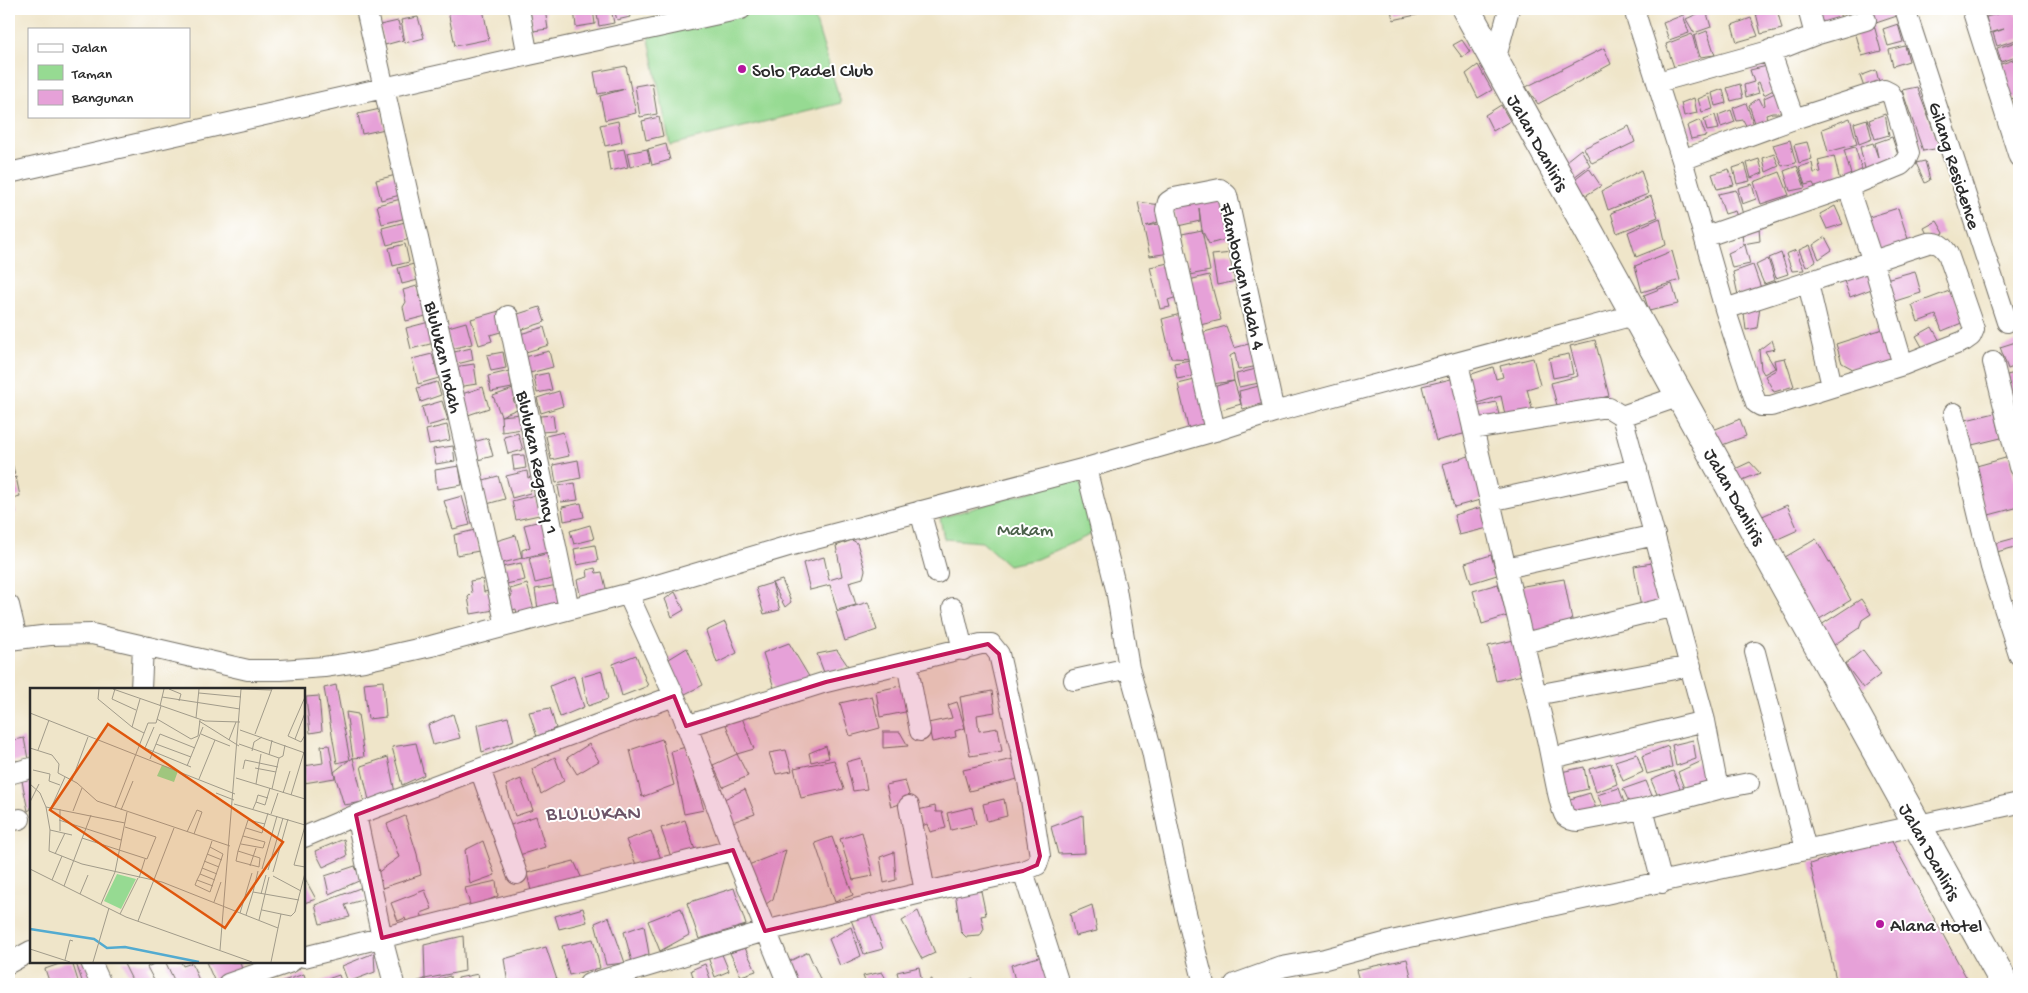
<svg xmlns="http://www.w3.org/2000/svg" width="2028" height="993" viewBox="0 0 2028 993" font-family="'Gochi Hand',sans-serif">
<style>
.green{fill:#96da92;stroke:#60825e}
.building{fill:#e6a1d8}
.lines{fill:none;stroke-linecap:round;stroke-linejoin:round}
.street-casing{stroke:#706c62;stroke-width:22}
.secondary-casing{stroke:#706c62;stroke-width:30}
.street{stroke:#fff;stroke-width:20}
.secondary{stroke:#fff;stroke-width:28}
.marked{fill:#c2185b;fill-opacity:0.2;stroke:#c2185b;stroke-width:4;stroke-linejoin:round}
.poi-dot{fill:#b5179e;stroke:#fff;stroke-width:2}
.labels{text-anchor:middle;stroke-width:4;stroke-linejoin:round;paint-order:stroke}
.poi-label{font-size:19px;fill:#2b2b2b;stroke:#fff;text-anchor:start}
.street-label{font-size:19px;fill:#2b2b2b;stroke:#fff}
.park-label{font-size:19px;fill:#4b604a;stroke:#fff}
.quarter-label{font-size:21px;letter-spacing:1px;fill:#6c5468;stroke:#fff}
.inset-river{fill:none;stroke:#53abd0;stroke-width:2.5}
.inset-road{fill:none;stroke:#a19b8a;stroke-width:1}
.view{fill:#df570e;fill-opacity:0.15;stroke:#df570e;stroke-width:2.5}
.inset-edge{fill:none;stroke:#2b2b2b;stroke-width:2.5}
</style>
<rect width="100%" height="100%" fill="#fff"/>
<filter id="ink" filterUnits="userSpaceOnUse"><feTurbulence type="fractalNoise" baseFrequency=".02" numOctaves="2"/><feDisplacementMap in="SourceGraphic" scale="10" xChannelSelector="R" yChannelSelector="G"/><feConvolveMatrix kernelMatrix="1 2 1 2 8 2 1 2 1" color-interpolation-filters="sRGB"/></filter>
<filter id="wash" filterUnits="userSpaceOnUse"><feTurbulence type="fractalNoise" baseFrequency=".0096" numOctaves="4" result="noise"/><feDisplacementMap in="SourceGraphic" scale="20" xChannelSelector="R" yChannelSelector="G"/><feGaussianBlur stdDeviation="1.12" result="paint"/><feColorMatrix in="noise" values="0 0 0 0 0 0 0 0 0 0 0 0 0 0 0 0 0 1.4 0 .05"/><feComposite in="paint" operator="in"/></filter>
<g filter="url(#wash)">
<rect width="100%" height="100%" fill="#efe5c9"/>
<!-- green -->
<path class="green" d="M749,9H812L841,103L670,145L648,34Z
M1074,479L1081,482L1092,534L1037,559L1008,565L982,542L944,539L940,518Z"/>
<g id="blocks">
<!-- building -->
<path class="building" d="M458,9H483L489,39L455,46L448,11Z
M530,9H545L548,29L533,31Z
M574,9H593L595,24L576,27Z
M596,9H611L614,23L599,26Z
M614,9H628L630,17L617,20Z
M1391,9H1424L1425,13L1393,20Z
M1755,9H1777L1782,29L1761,34Z
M1817,9H1838L1841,18L1823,23Z
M1868,9H1898L1900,15L1873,24Z
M2015,9L2019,24V39L1997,46L1993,33L2004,29L1990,33L1986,17Z
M1706,10L1711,27L1694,33L1686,19Z
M1683,15L1689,33L1669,40L1663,23Z
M418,17L424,38L405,43L401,20Z
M1751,18L1758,36L1737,42L1732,25Z
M398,21L403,40L385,45L380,25Z
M1898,24L1903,42L1888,46L1883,29Z
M1874,25L1881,51L1862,56L1855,31Z
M1707,31L1715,55L1700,57L1694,36Z
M1692,34L1699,60L1674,67L1666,44Z
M1462,40L1470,52L1462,57L1453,45Z
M2019,41V56L2001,62L1997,48Z
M1905,46L1909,61L1893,66L1889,50Z
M1604,48L1611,64L1538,104L1526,87Z
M2019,58V96L2009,100L1998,65Z
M1478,65L1492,90L1478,98L1466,74Z
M626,66L636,113L605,120L600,96L625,89L598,94L594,72Z
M1767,66L1775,89L1764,95L1759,82L1756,83L1759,93L1746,97L1744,85L1754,82L1750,70Z
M1876,70L1880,86L1865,90L1860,76Z
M652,83L657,114L640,117L635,86Z
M1740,84L1743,98L1731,101L1727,88Z
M1917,87L1940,148L1923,151L1902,90Z
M1723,89L1726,103L1715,106L1712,93Z
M1775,93L1784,113H1772L1766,115L1769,127L1755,123L1749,105L1759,98L1763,106L1765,105L1764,98Z
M1709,94L1713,109L1702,112L1698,99Z
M1694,98L1697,113L1684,116L1681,103Z
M1746,103L1754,125L1748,129L1743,120L1737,121L1733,108Z
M1501,105L1510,121L1493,131L1485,115Z
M380,109L385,129L362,134L358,114Z
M1731,110L1735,122L1721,127L1718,115Z
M1885,114L1889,135L1875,139L1869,120Z
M1715,115L1719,129L1707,131L1704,119Z
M659,117L663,136L646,140L642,121Z
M1850,118L1857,144L1828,152L1822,129Z
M1867,119L1872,139L1859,144L1854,123Z
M1700,120L1706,136L1691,139L1687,126Z
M618,121L622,142L605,146L600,125Z
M1629,126L1635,142L1592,163L1584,148Z
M1892,137L1900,161L1866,173L1860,147L1873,143L1878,157L1875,143Z
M1790,140L1796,163L1782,166L1773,145Z
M1807,142L1812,159L1799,163L1794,145Z
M666,144L670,160L652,165L648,149Z
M1855,147L1864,176L1852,178L1844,150Z
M624,149L628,167L610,171L607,152Z
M647,149L650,162L630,167L627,153Z
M1581,149L1590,165L1566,183L1557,168Z
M1774,154L1779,166L1766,172L1763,158Z
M1834,156L1840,181L1816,189L1813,183L1805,185L1799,167L1812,163L1814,173L1821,172L1818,160Z
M1759,159L1763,173L1751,178L1747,163Z
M1925,161L1930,180L1925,183L1916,163Z
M1745,164L1750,181L1737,184L1733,168Z
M1797,166L1805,188L1790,191L1784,171Z
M1589,168L1601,186L1580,199L1572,181Z
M1729,169L1734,185L1717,189L1712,174Z
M1641,170L1648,194L1608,210L1602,191Z
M1780,172L1789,195L1761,204L1754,182Z
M396,175L400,195L381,200L376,180Z
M1752,184L1756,199L1742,204L1738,188Z
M1736,190L1744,218L1738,219L1735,211L1725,214L1718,194Z
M1220,196L1231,238L1209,244L1202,230L1210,271L1189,275L1182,234L1202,230L1199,208L1200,221L1178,226L1173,205Z
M1651,196L1658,217L1617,233L1611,213Z
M401,199L406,218L382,224L377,205Z
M1138,202L1161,205L1164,220L1146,226L1164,223L1170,253L1150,256Z
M1835,206L1843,224L1827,229L1820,214Z
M1898,208L1909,242L1877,253L1866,218Z
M1660,218L1666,245L1636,257L1628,232Z
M1937,221L1944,233L1930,240L1924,228Z
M405,222L410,239L387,245L382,228Z
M1759,227L1760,241L1743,244L1742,232Z
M1825,237L1832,250L1819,259L1813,245Z
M405,244L409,262L393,266L389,248Z
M1745,245L1750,264L1732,268L1728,253Z
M1810,245L1816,261L1806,267L1799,250Z
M1796,250L1804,270L1792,271L1786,254Z
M1672,251L1680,280L1642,292L1635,266Z
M1232,253L1237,281L1217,285L1212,255Z
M1781,253L1788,274L1776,278L1769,258Z
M1768,259L1775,280L1764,284L1756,265Z
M1168,263L1177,297L1168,300L1170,307L1160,309L1150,267Z
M414,264L418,280L402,284L398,268Z
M1753,265L1763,294L1738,295L1733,272Z
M1871,271L1877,287L1850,297L1844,281Z
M1915,271L1921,293L1889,303L1882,280Z
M1209,275L1221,320L1200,325L1189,280Z
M1672,284L1678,304L1649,311L1644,295Z
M417,286L420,299L425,297L430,315L406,321L403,307L406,302L403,290Z
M1952,290L1964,322L1942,331L1936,315L1918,322L1912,305Z
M1760,306L1757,328L1746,330L1744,313Z
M540,307L545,322L520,330L515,315Z
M499,311L504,331L490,335L492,341L479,345L471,319Z
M1184,313L1195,359L1198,375L1177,379L1174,363L1195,359L1171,358L1162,319Z
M429,322L434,343L411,349L406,328Z
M466,322L472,344L451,349L445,328Z
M1226,326L1234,348L1252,343L1258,366L1238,370L1235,353L1230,356L1234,381L1212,384L1201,333Z
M544,327L549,345L526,352L520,334Z
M1932,327L1941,343L1925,352L1916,336Z
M1886,328L1897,361L1860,373L1842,363L1836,344Z
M1595,340L1609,396L1558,409L1551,383L1578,376L1570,346Z
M1772,340L1775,349L1765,351L1775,368L1764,374L1761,369L1759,350Z
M2019,341V365L2008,369L2000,347Z
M471,348L473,360L453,365L450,353Z
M549,351L553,367L530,373L525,357Z
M503,352L506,368L491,371L487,355Z
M432,354L439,378L418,384L412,359Z
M1569,354L1573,374L1553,378L1549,358Z
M1533,358L1540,385L1527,389L1533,412L1506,419L1501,396L1474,404L1466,376L1493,367L1496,379L1503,377L1500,366Z
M1785,358L1794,386L1774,392L1765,376L1776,370L1774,360Z
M474,364L477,384L457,387L454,367Z
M1256,369L1259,383L1239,387L1236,374Z
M509,371L512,388L491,392L488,376Z
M2019,372V412L2016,413L2007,375Z
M548,373L552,390L537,393L534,376Z
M1455,378L1467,433L1436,441L1422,386Z
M1199,379L1210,427L1189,432L1178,384Z
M1234,381L1241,404L1239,391L1259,386L1264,403L1243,409L1241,404L1221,410L1213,387Z
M437,382L441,395L421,402L417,388Z
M483,387L489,408L468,415L462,394Z
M516,388L519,397L513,399L517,409L501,416L521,414L522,429L502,432L501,416L493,396Z
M559,391L563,406L541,413L537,398Z
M442,401L448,420L427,426L422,407Z
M1496,402L1500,419L1479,424L1475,407Z
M1995,413L2001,438L1972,445L1966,420Z
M553,415L555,431L541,432L540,416Z
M1740,419L1746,436L1717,447L1711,431Z
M447,425L450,440L429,444L426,430Z
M563,432L569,456L551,460L546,436Z
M518,433L523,450L508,454L504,437Z
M488,438L493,456L474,461L470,443Z
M453,446L455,461L436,464L433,449Z
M9,452L15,474L9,475Z
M524,455L526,468L514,470L512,456Z
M1472,455L1484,499L1454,507L1443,464Z
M2009,457L2019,496V507L1985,516L1973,467Z
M578,460L581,478L556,483L553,465Z
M1750,462L1760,473L1740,481L1735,469Z
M459,466L462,485L437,489L435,470Z
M527,471L528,478L533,476L536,487L531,489L530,493L512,498L506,476Z
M498,476L505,499L487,504L480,481Z
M16,477L20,496L9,499V479Z
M575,483L578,500L561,502L558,486Z
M535,495L539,515L516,520L512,501Z
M462,496L470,525L453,529L444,501Z
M13,501L16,513L9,515V502Z
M581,503L584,517L564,521L562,507Z
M1787,505L1798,530L1769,543L1758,518Z
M1482,507L1488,528L1459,535L1454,515Z
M545,520L553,551L522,558V550L530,547L524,525Z
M590,525L594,539L574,544L570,531Z
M475,530L479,551L457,555L454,535Z
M516,535L522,558L499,564L493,542Z
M2019,537V546L1993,553V544Z
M1816,539L1851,600L1816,621L1780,560Z
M852,540L857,543L865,570L863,578L849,582L856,605L837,610L830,585L810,590L803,563L824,557L829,580L842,576L836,546Z
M595,545L598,561L577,565L574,549Z
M550,553L556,578L535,583L529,558Z
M1491,555L1497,575L1471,583L1465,563Z
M1658,562L1665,603L1641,608L1634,566Z
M521,563L525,580L506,584L502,567Z
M595,568L596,573L602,572L607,592L581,598L577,580L588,577L587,570Z
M482,579L484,592L490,591L494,610L471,614L468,597L472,593L470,581Z
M1564,579L1573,625L1526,634L1518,587Z
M782,580L791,602L785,607L772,583Z
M772,583L780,610L764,614L756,588Z
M527,584L534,610L517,614L516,609L508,611L505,598L512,596L510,589Z
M1498,584L1507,616L1482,624L1473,591Z
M558,585L561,605L538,609L535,589Z
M675,592L684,610L672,617L665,599Z
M1861,599L1871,614L1862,620L1859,628L1834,645L1821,625Z
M868,602L877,630L845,641L836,612Z
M725,622L737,653L717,663L706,631Z
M1514,640L1522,675L1496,681L1488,646Z
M789,643L811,680L775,691L763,653Z
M687,648L703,685L683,695L669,659Z
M837,650L848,666L825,675L817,654Z
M1863,650L1881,674L1863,688L1845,664Z
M636,655L648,686L622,696L613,664Z
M602,671L608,699L588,706L582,677Z
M574,676L584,707L560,717L550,686Z
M383,681L386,717L368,719L364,683Z
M336,685L350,760L353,758L364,802L344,805L334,772L335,778L304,783V766L323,763L321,746L329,745L334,772L349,760L337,763L324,688Z
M905,685L910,711L880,717L876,691Z
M992,691L995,712L977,715L979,731L998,728L1002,751L970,756L960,697Z
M319,696L322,731L310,733L306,697Z
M872,696L880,728L850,736L840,703Z
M957,702L965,728L955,731L956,737L932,742L928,723L952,718L948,705Z
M550,708L556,728L537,737L529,712Z
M346,712L358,714L364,757L353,758Z
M453,714L460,738L433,745L428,725Z
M741,715L754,749L737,754L725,722Z
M508,717L514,741L482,752L477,725Z
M883,732H900L908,746L883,748Z
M24,738L28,759L9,762V741Z
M662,739L674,785L642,797L630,750Z
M1693,740L1696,759L1676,766L1672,745Z
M416,743L424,775L402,785L392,747Z
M589,744L599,761L577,774L567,758Z
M826,746L829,758L811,762L809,753Z
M1668,746L1672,767L1647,774L1642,756Z
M686,747L704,810L684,814L671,751Z
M786,750L792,771L776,774L769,753Z
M737,754L748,776L723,787L713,765Z
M1637,754L1643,772L1623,781L1615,761Z
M388,757L395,793L369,800L361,766Z
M555,757L564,781L541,794L532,769Z
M861,758L867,789L853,791L846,762Z
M1018,758L1022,778L969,791L963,770Z
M834,760L844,789L801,798L794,768Z
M1702,761L1713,782L1685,791L1678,772Z
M1611,763L1617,784L1596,792L1589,769Z
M1584,767L1588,789L1567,794L1561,772Z
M1673,771L1682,793L1660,801L1651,780Z
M31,779V809L28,811L22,781Z
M521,779L533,810L515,816L506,785Z
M905,781L911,800L891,807L886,785Z
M1646,781L1653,798L1630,804L1623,789Z
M1619,788L1625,805L1605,811L1597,795Z
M745,789L755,814L727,824L718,802Z
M1590,793L1598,814L1571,819L1567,800Z
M1004,799L1007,816L987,821L983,804Z
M935,806L936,812H942L946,828L930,832L927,824L922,826L918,810Z
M972,807L976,824L951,830L947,813Z
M1083,815L1085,853L1058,854L1051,827Z
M405,816L417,854L421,875L382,888L377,873L399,857L387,824Z
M536,816L545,847L516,856L508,826Z
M685,820L695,850L671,857L661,828Z
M651,831L661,859L637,867L626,840Z
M862,832L873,876L853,880L840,839Z
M9,836L13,851L9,853Z
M1889,836L1970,984H1837L1810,864Z
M832,837L853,895L835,902L815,843Z
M344,839L347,856L323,867L315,851Z
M483,841L495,875L470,884L465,850Z
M786,850L773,899L762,907L746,866Z
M894,852L896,880L884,883L880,857Z
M574,861L582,879L531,891L527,873Z
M355,866L361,880L329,894L325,876Z
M304,877L316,899L304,903Z
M496,881L498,896L471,908L465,888Z
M360,888L366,899L345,905L350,917L320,924L315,905Z
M734,888L746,925L699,939L687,903Z
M425,890L432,909L421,913L424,922L409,928L405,918L398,921L391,903Z
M981,891L986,915L981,916L984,929L980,936L966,937L961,932L955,892Z
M1092,905L1097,931L1075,936L1070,914Z
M583,908L587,922L559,929L555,916Z
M681,908L689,935L660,951L648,921Z
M918,911L935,953L922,959L902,921Z
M870,914L883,949L864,954L850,917Z
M609,917L625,963L606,965L595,923Z
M644,925L649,954L632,962L624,932Z
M851,927L861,956L840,966L829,939Z
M463,936L465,971L425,979L426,984H409L425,979L424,945Z
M593,939L600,968L569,975L562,946Z
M546,947L557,980L526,984H508L504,959Z
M745,948L756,971L741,976L730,953Z
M721,952L729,971L715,977L708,957Z
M808,952L820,979L808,984H795L786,963Z
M374,953L375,972L348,982L342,966Z
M1042,956L1049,982L1041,984H1016L1011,965Z
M1407,959L1413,984H1360L1356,970Z
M65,962H72L79,984H50L45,969Z
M85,962L96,984H83L76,963Z
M123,962H158L147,967L156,984H134Z
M169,962H181L183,966L192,963L200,983L174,980L166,963Z
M206,962H240L242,970L215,982Z
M705,964L712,984H695L691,970Z
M919,967L922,983L932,979L933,984H900L897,972Z
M882,972L889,984H866L863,976Z
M304,974L307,984H284L283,981Z
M478,974L480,984H458V978Z
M339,975L342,984H313Z
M450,976L451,984H432V981Z
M973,978L975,984H960Z"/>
</g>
</g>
<g filter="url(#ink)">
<use href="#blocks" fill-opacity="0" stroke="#706c62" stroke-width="1"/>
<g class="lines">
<defs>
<path id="street" d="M366,9L506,626
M519,9L526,46
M1637,9L1636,16L1682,160L1725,309L1756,403L1761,406H1771L1903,365L1964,341L1971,336L1974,329L1948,254C1942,245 1938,242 1928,243L1725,309
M1905,9L2007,322
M1972,9L2019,157
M1815,35L1866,20
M1770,50L1794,119
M1495,61L1509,9
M1658,82L1787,46L1815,35L1808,9
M1682,160L1794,119L1884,90L1890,93L1893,98L1909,153L1906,160L1901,165L1848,187L1704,237
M9,173L529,55L741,9
M1848,187L1873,262L1903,365
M1808,283L1832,386
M508,316L569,609
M1993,362L2019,467
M1460,372C1488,493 1516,614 1546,735C1550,749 1559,808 1565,816C1569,820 1573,821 1579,821L1643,809L1718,789L1705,721L1622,416L1609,408H1601L1473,429
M1954,413L1991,567L2019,655
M1622,416L1680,396
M1215,431L1166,210L1168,202L1174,198L1220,189L1227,195L1274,412
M1086,468L1116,589L1129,668L1152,751L1184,905L1204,984
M1490,501L1637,469
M920,511L937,573
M1506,568L1655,535
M628,594L682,713L733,850L788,984
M9,605L17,639
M953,608L963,650
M9,640L50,635L92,634L248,670H281L324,667L364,661L431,646L627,594L792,545L1086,468L1215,431L1274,412L1634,315
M1524,643L1674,606
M1755,652L1806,849
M907,663L920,731
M1074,680L1129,668
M141,689L143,646
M1536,695L1691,666
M1552,758L1705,721
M480,769L517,874
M9,774L31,768
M1718,789L1749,783
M909,806L925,892
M1643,809L1662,883
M356,815L382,938L394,984
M9,821L20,819
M304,837L356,815L674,696
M1023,871L1059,984
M304,957L733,850
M91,962L101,984
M9,963L31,951
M228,984L291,962
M589,984L765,931L925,892L1023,871L1037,865L1040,856L1028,781L999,654L991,644H981L826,682L686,726
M1235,984L1282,967L1325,959L1396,940L2019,803"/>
<path id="secondary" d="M1466,9L2005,984"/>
</defs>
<!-- street casing -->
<use href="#street" class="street-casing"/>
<!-- secondary casing -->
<use href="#secondary" class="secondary-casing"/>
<!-- street -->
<use href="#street" class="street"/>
<!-- secondary -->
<use href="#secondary" class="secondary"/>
</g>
</g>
<!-- marked area -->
<path class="marked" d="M988,644L999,654L1040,856L1037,865L1023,871L765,931L733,850L382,938L356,815L674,696L686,726L826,682Z"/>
<!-- markers -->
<g class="poi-dot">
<circle cx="742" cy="69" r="5"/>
<circle cx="1880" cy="924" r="5"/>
</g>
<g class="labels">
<!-- poi labels -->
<g class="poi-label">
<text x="752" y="76">Solo Padel Club</text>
<text x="1890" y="931">Alana Hotel</text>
</g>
<!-- street labels -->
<g class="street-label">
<text transform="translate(1539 142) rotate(61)" y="7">Jalan Danliris</text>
<text transform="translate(1956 165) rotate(72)" y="7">Gilang Residence</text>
<text transform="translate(1244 276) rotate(77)" y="7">Flamboyan Indah 4</text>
<text transform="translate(445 357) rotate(77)" y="7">Blulukan Indah</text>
<text transform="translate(539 462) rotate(78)" y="7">Blulukan Regency 1</text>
<text transform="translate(1736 496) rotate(61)" y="7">Jalan Danliris</text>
<text transform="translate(1931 851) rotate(61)" y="7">Jalan Danliris</text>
</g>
<!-- park labels -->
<g class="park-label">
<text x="1025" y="535">Makam</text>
</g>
<!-- quarter labels -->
<g class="quarter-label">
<text x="594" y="819">BLULUKAN</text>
</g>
</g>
<!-- overview -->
<g transform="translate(30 688)">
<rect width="275" height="275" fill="#efe5c9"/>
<path d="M132,77L148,83L144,94L127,88ZM87,186L106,191L91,221L74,213Z" fill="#96da92"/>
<path class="inset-river" d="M0,241L64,251L77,260L95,259L169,274"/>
<path class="inset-road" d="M69,1L68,11L102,39L114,45M83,1L175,33L210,34M85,1L82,11L106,22M139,1L151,6L149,13M211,1L241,2M169,5L211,9M132,9L210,21M275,9L258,48L271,54L275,47M130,18L134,1M0,25L205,106M166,30L169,1M127,31L161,51L168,48L170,32M169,33L209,58M102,39L110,11M210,42L275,65M225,46L242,1M265,51L275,25M185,52L200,58M199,52L206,34M126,56L161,69M209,56L249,70L242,101M110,58L161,79M0,60L22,67L29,76L28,85L47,95L67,113L200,158M115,60L124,39M8,62L19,32M222,63L224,54L232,49M239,67L242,52M249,70L253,68L255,57M120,71L130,46L165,60M157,78L173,39M225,80L246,84M213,81L215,72L248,79M3,82L20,86L19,93L30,97M206,90L275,111M169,91L185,52L171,46M42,92L58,49M0,96L10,105L16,119L20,142L19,163L52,176L132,194L248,240L241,274M226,96L231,66M186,105L204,112M253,105L260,83M261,107L274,64M0,114L9,96M226,114L228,107L238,110M204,116L275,137M16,119L95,135M21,120L35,89M85,120L118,35H126L131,18M223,121L226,114L235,117L240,100M91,122L103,93M43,123L52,100M241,126L248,105M29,132L91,152M275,138L264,177L275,179M216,140L232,145L238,125M20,142L42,147M30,143V121M157,144L167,122L172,124L164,146M52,150L117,171L126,149L95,139M211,156L233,160L235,154L213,148M180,159L193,166L180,204L165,197L167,192L170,186L180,159L182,153M208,163L230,170L229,179L206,173L208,163L218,132L235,136M25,166L35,145M177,166L192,172M174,173L189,179M220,178L226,160M172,180L187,186M0,181L96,229L222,274M232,181L247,128M238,182L253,130M243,184L258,131M170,186L185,192M243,188L271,203M109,190L115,171M22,192L32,168M167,192L183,198M34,198L61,127M223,204L228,183M50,206L58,187M231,206L236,187M184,214L191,194M71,216L85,184L97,124M232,222L251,226M210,225L222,185M90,226L108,190M216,227L223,204L269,212M229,232L239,189M108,233L144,140M248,240L251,226L261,228L265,224L275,185M0,261L40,274M190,262L211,1M35,272L40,252L43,253M63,274L79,220"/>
<path class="view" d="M78,36L253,154L195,240L20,122Z"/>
<rect width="275" height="275" class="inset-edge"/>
</g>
<!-- margin -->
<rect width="2028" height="993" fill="none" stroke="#fff" stroke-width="30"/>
<!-- legend -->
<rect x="28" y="28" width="162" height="90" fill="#ffffff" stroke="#aaaaaa"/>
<rect x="38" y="44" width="25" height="8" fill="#ffffff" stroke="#aaaaaa"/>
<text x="72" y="52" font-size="15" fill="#2b2b2b">Jalan</text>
<rect x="38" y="65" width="25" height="15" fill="#96da92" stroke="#aaaaaa"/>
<text x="72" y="78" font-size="15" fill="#2b2b2b">Taman</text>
<rect x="38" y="90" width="25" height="15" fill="#e6a1d8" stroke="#aaaaaa"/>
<text x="72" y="102" font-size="15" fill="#2b2b2b">Bangunan</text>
</svg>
